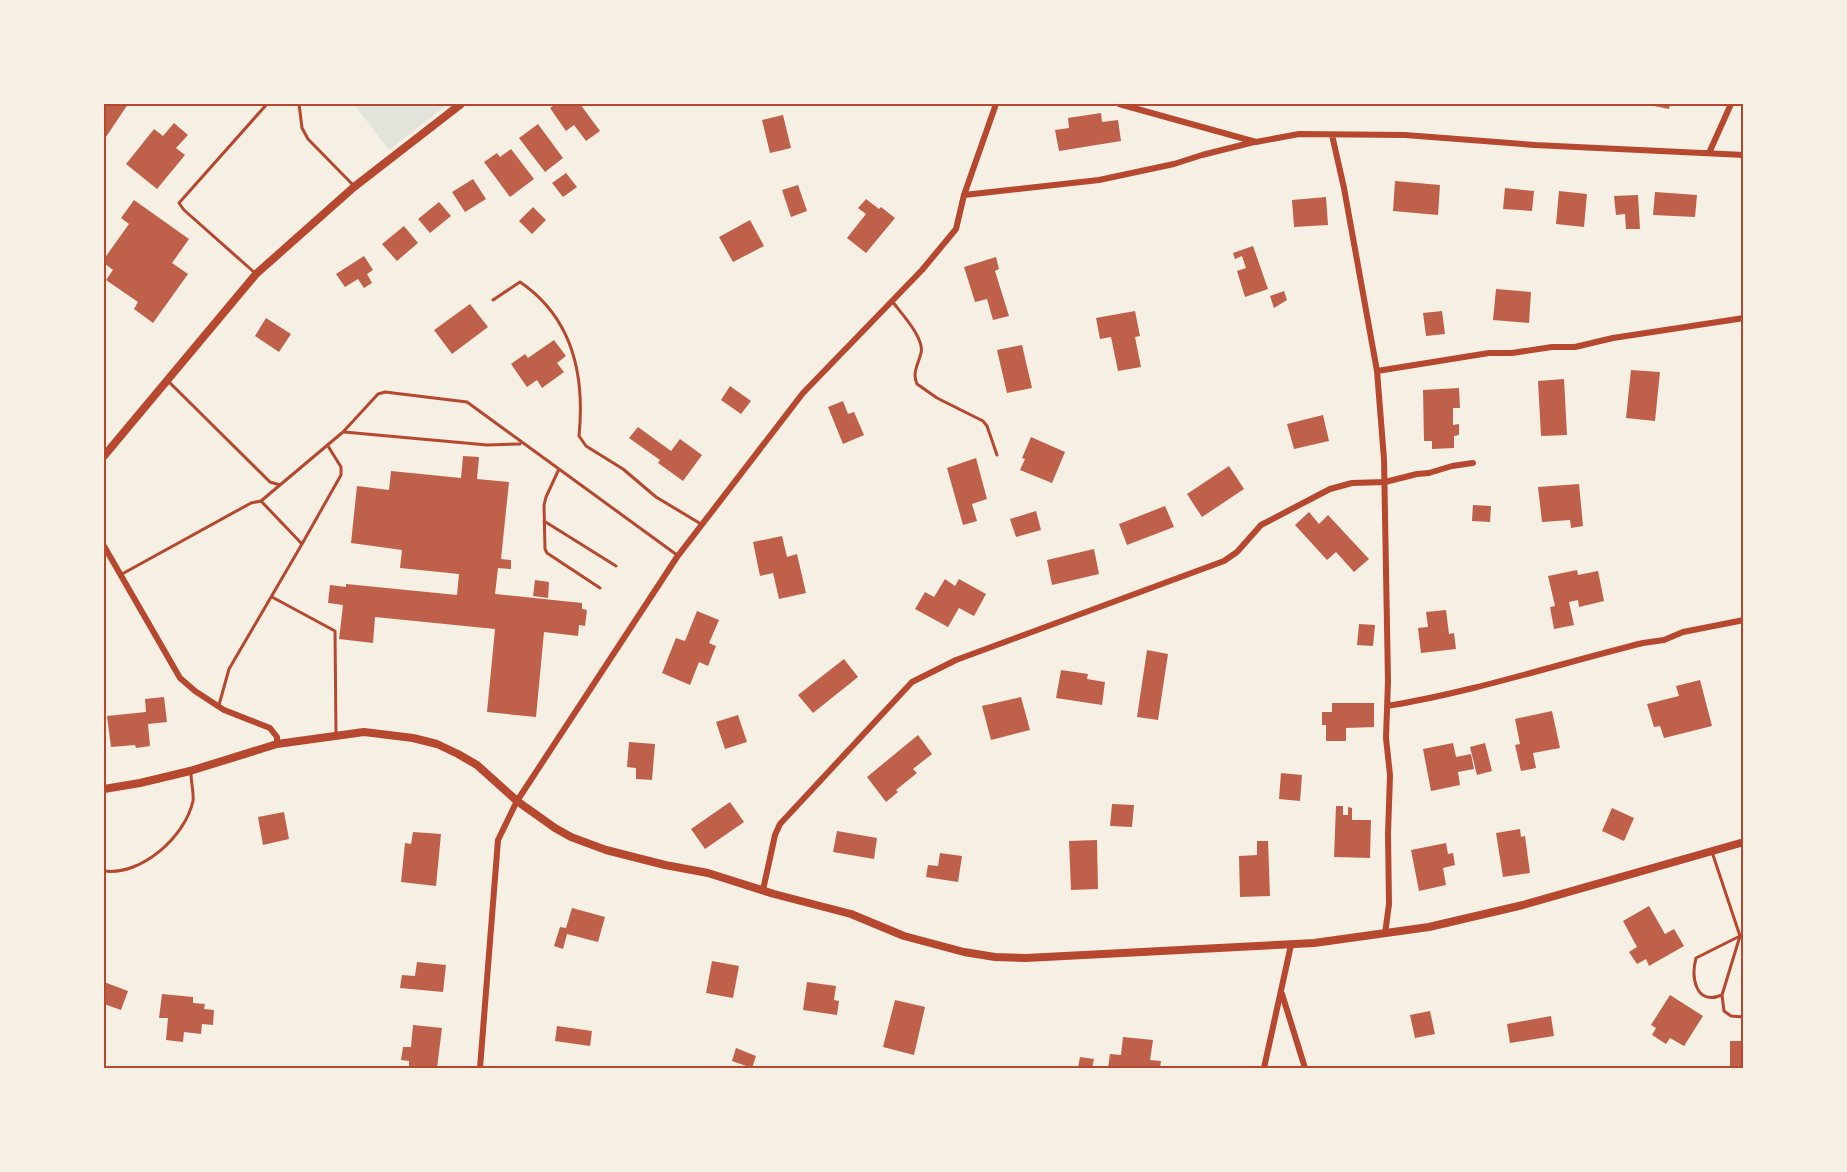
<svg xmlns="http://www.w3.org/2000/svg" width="1847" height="1172" viewBox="0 0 1847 1172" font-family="Barlow,sans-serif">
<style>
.green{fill:#e2e4dc}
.building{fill:#bf614a}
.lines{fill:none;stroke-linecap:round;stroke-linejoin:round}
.service{stroke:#b5482f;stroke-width:3}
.minor{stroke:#b5482f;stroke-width:6}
.tertiary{stroke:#b5482f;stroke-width:8}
.neatline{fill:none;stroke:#b5482f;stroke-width:2}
</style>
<rect width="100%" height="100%" fill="#f6efe4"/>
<!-- green -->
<path class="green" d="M354,104H448L389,150Z"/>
<!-- building -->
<path class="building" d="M104,104H128L104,140Z
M556,104H580L600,131L586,141L574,125L566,131L550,108Z
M1644,104H1670L1669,109Z
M1101,113L1102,122L1118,120L1121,141L1059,151L1055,130L1069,128L1068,118Z
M783,115L791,148L770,153L762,120Z
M174,123L188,135L176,148L185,155L157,189L126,164L154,129L163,136Z
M538,124L563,158L545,172L519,138Z
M511,149L534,179L510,197L484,162L497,153L500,157Z
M566,173L577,187L563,197L552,183Z
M473,179L486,199L465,212L452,192Z
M1395,181L1440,185L1438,215L1393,211Z
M798,185L807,211L791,217L782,190Z
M1505,188L1534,191L1532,211L1503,209Z
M1559,191L1587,194L1584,227L1556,224Z
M1655,192L1697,195L1695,217L1653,215Z
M1638,195L1640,229H1626L1625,214L1616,215L1614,196Z
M1326,197L1328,225L1294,227L1292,200Z
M866,199L879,209L881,207L895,218L866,253L847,238L866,214L858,208Z
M134,200L189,239L172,263L188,274L153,323L134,309L138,302L106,280L113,270L104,263V259L129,224L121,218Z
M439,202L451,216L430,233L418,219Z
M533,207L546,220L532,234L519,221Z
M750,220L764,246L733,262L719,237Z
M404,226L418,243L397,261L382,244Z
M1253,246L1268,289L1245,297L1237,271L1246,268L1242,256L1235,259L1233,253Z
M364,256L373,270L367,274L372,283L364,288L358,279L345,287L336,274Z
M996,257L999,269L995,271L1009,316L993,320L987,299L975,302L964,267Z
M1496,289L1531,292L1529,323L1493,320Z
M1284,291L1287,300L1274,308L1270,296Z
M470,304L488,327L452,354L434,330Z
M1135,311L1140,336L1135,337L1141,367L1118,371L1111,337L1100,339L1096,318Z
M1442,311L1445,334L1426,336L1423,313Z
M266,318L291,334L279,352L255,336Z
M554,340L566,356L557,363L564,372L542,388L537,380L527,387L511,364L525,354L528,358Z
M1022,345L1032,388L1007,393L997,350Z
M1631,370L1660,372L1655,421L1626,418Z
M1564,379L1567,435L1541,436L1538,381Z
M730,386L751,401L741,414L721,400Z
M1459,388L1460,408H1453V425L1459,424V435L1454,436V448L1432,449V441H1424L1423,390Z
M843,401L848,414L854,412L864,435L843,444L828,407Z
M1323,415L1329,441L1294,449L1287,424Z
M638,427L671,451L680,439L702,455L683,481L658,463L660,460L629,438Z
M1031,437L1065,452L1052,483L1020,470L1025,459L1022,458Z
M463,456L479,457L477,479L509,482L501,559L511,560V569L498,568L495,594L582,603V609L587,610L585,626L579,625L578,636L544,632L536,717L487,712L495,629L375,617L373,643L339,639L343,605L328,603L330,585L346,587V584L457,595L459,574L400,568L402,550L351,543L357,486L389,490L391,471L461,478Z
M976,458L987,499L972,504L977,521L963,525L947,468Z
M1229,466L1244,489L1202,517L1187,494Z
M1579,484L1583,526L1571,528L1570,520L1542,522L1538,487Z
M1473,505L1491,506L1490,522L1472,521Z
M1165,506L1174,527L1127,545L1119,524Z
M1036,511L1041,530L1016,537L1010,519Z
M1309,512L1319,524L1328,515L1369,559L1354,572L1336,552L1327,560L1295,525Z
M782,536L787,557L797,554L806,593L779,599L773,573L760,576L753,542Z
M1094,549L1099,574L1052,585L1047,560Z
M1577,570L1578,575L1598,571L1604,601L1579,607L1578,600L1569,602L1574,625L1554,629L1550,607L1555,606L1548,576Z
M945,579L955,586L959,579L986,594L974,616L959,608L948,627L915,609L925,592L934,597Z
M535,580L549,582L548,598L533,596Z
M1446,610L1449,634L1454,633L1456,649L1421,653L1418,628L1428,627L1426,612Z
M697,611L719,620L709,643L716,646L708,666L699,662L690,685L662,673L676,638L685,641Z
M1359,624L1375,625L1373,646L1357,645Z
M1147,650L1168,654L1158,720L1137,717Z
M844,659L858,677L813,713L798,695Z
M1061,670L1088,674L1087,679L1105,682L1102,705L1056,698Z
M1700,680L1712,726L1664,738L1660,726L1654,727L1647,704L1679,696L1676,686Z
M164,697L167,722L148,724L150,746L136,748L135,745L111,747L107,716L146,712L145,699Z
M1021,697L1030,730L991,740L982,706Z
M1332,703H1374V727L1346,728V741H1326V725H1322V712H1332Z
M1552,711L1560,748L1533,753L1536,768L1521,771L1515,745L1520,744L1515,719Z
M738,715L747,742L725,749L716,722Z
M918,735L932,754L913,769L917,773L896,790L898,792L886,802L867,777Z
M629,742L655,744L652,780L636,779V768L627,767Z
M1453,743L1456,757L1471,754L1474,769L1458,772L1460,785L1431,791L1423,749Z
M1485,743L1492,771L1477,775L1470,747Z
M1281,773L1302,775L1300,801L1279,799Z
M730,802L744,822L705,849L691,829Z
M1112,804L1134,805L1132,827L1110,826Z
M1336,806H1343V815H1348V807L1352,808V820H1371L1370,858L1334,857Z
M1612,808L1634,818L1624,841L1602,831Z
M284,812L289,839L263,845L258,817Z
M1520,829L1521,837L1525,836L1530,873L1503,877L1496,833Z
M837,831L877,838L874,859L833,852Z
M413,832L441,834L436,886L401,882L405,843L411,844Z
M1097,840L1098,889L1071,890L1069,841Z
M1257,841H1268L1270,896L1240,897L1239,856L1257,855Z
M1446,843L1448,854L1453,853L1455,865L1443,868L1446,885L1419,891L1411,850Z
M940,853L962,856L958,882L926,877L928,865L938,866Z
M1649,906L1665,934L1674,929L1684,946L1649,966L1646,959L1637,964L1629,952L1637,947L1623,921Z
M572,908L605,917L598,942L567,934L563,949L554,946L560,927L566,928Z
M712,961L739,966L733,998L706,993Z
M417,962L446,965L443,992L400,988L402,975L415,976Z
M104,982L128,991L121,1010L104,1004Z
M807,982L836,986L834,1000L839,1001L837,1015L803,1010Z
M162,994L193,997V1003L205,1004L204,1009L214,1010L213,1025L202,1024L201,1034L184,1032L183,1042L166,1040L168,1018H159Z
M1670,995L1703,1016L1684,1046L1670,1038L1666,1044L1652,1035L1656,1028L1651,1025Z
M895,1000L925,1007L914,1055L883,1047Z
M1430,1011L1435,1034L1415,1038L1410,1015Z
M1551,1016L1554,1036L1510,1043L1507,1024Z
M413,1025L442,1028L437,1068L409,1067V1061L401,1060L403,1047H411Z
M557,1026L592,1031L590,1046L555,1041Z
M1123,1037L1153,1040L1150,1060L1161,1061L1160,1068H1108L1110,1054L1121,1055Z
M1730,1041H1744V1068H1730Z
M736,1048L756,1056L752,1068L732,1061Z
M1080,1057L1094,1059L1092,1068H1078Z"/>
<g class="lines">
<!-- service -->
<path class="service" d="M299,104L302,128L308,139L354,186
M255,273L184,210L179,203L267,104
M493,300L520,282C573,318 585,376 579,436L586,446L623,469L656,497L701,524
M892,301C900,312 925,338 921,353C918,365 912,372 917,384L937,398L983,421L987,426L997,455
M168,381L270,482L280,485
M344,432L487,445L520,444
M559,469L546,497L544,505L545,549L547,553L600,588
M544,521L616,566
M302,544L341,475V467L328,446
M122,574L251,503L261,501L343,432L378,394L385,392L467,402L677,555
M272,597L335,631L336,734
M219,705L229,669L302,544L261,501
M1712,852L1740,936L1744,940
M104,871C141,876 185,837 193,801C194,793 191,782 191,773
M1740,936L1722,995L1724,1011L1731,1016L1744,1017
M1722,995C1695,1006 1691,977 1696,958L1740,936"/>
<!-- minor -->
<path class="minor" d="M1119,104L1256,142L1299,134L1405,135L1535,145L1744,155
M1332,135L1344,188L1377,371L1384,459L1388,681L1386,738L1390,775L1388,834L1389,904L1385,934
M1709,153L1731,104
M964,195L1099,180L1174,164L1202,155L1254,142
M1377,371L1489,353H1512L1552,347H1575L1613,338L1744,318
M104,546L180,678L195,691L224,710L270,728L277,737V744
M1387,706C1473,692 1558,664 1643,643L1664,640L1683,632L1744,620
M763,890L775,835L780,824L912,682L956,660L1224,561L1237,552L1261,525L1330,489L1352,483L1385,482L1417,474L1429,473L1452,466L1473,463
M1282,994L1305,1068
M480,1068L498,840L517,801L677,557L803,393L922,270L956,229L964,195L996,104
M1264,1068L1291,945"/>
<!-- tertiary -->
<path class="tertiary" d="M104,456L256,274L354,187L461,104
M104,789L140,783L190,771L277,744L364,732L413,738L437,744L458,754L477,765L517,801L555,828L571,837L606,850L665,865L708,873L774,894L851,914L904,936L964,952L995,957L1026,958L1314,943L1429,927L1523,905L1744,842"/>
</g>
<!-- border -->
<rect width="1847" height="1172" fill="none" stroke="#f6efe4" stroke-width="210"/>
<rect x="105" y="105" width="1637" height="962" class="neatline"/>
</svg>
